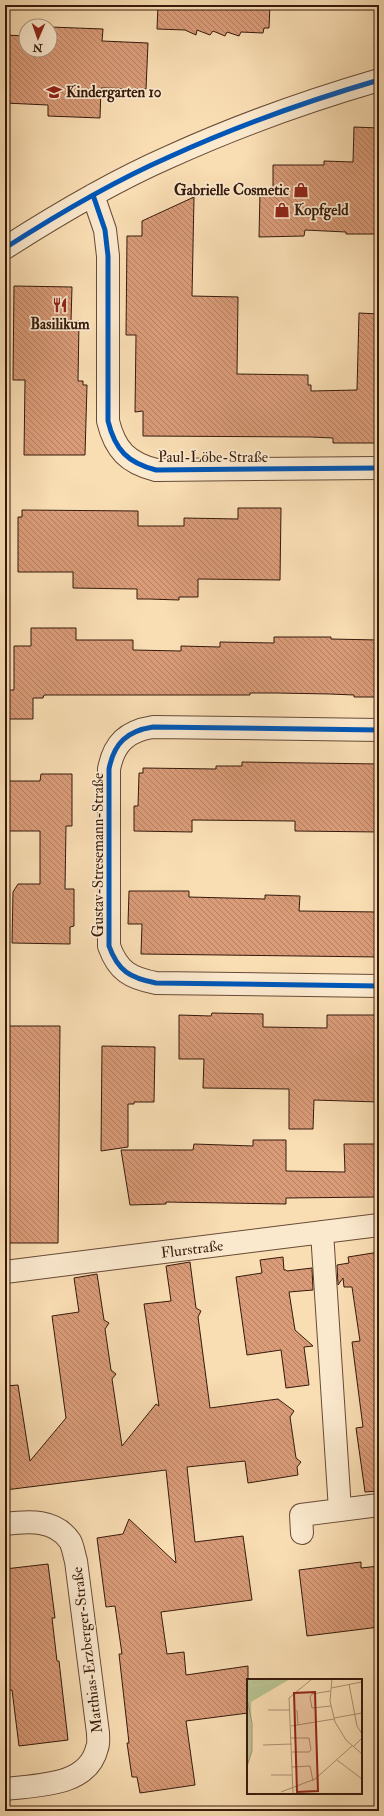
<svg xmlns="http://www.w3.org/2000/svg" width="384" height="1816" viewBox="0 0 384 1816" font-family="'IM FELL Double Pica',serif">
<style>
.building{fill:url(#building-back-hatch);stroke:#361a0c}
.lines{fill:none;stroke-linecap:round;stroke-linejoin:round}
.minor-casing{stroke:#674b36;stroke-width:24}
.minor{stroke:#fbe9ce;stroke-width:22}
.cycleway-casing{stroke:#fbe9ce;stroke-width:8}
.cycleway{stroke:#0057b8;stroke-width:5}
.labels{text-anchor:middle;stroke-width:3.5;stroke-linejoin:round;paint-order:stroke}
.poi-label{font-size:15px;font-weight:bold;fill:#361a0c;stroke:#fbe9ce;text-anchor:start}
.street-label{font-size:15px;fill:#361a0c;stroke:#fbe9ce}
.inset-road{fill:none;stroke:#ab8f70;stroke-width:1}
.view{fill:#8f2418;fill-opacity:0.15;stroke:#8f2418;stroke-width:2}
.inset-edge{fill:none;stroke:#361a0c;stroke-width:2}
</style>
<defs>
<pattern id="building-back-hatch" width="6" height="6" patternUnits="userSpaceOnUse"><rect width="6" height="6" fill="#d99b78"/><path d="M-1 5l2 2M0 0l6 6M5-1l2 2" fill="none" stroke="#b17e61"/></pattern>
</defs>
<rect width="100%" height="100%" fill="#f9ddb3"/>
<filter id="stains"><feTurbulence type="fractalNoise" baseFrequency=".005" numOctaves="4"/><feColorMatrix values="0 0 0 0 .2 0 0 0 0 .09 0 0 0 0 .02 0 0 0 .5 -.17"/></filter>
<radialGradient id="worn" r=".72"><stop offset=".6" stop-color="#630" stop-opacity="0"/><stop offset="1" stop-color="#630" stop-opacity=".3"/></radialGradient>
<!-- building -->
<path class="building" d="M158,5H270L269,28H264L263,33L241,32L239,36L227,32L225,36L213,31L210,35L197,30L196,35L185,30L157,29Z
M50,27L103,29L102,41L148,43L146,89L101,88L100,118L48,116V105L5,103V35L26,36V50H50Z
M354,127L379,128V234H346V232L305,230L304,236L259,237L260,192H273V165H324V161L353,162Z
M194,197L192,296L238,297L237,374L308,375V385H311V391L357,390L359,313L379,314V443H333V438L311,437L143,436V411L135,412L136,335H126L127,236H142V221Z
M14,286L72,287L71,321H79L78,381H83V385H87L85,455H24L25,380H13Z
M238,508H281L280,580L198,579V597H179V600L149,599H137V589L73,588V572H18V517H22V510L138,511V526H184V518L238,519Z
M31,628H76V640H133V650L181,651V646L220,647V642L274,643V637H331V639L379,640V697H354V695L330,694L277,693H250V695H44L43,698H33V719H5V690H14V646H31Z
M242,762L379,764V832L295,831V821L192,820V832L134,831V806H138L139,773H143V768L216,769V766H242Z
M41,774H72V826H66L65,889H74V926L70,927V944L12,943L13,892L18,884H40V831H8V781H40Z
M129,891H189V897L265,899V895L300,896L299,911L379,912V957L141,954L142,924H128Z
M212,1013L263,1014V1027L327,1028V1015H375V1036H379V1102L314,1100L313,1129H289V1089L203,1088L204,1059H179V1015L211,1016Z
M5,1026H60L58,1243H5Z
M102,1046L155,1047L154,1102H134V1104H128V1147L101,1151Z
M253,1140H286V1171L345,1172L344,1144H379V1197L286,1198V1204L166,1202V1204L130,1205L121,1150H193L194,1144L253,1146Z
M379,1252V1491L365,1492L356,1428L363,1427L352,1342L360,1341L352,1287H344L343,1278L338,1285L337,1265L349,1263L348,1257Z
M283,1257L284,1270H286L287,1271L312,1268L313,1290L289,1292L295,1330L313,1346L304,1347L309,1385L286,1388L281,1350L247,1355L236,1277L262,1273L260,1260Z
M190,1262L196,1308L201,1311L198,1317L210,1408L278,1399L294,1411L290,1417L296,1458L301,1462L297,1467L298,1475L248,1483L245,1461L187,1467L195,1542L243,1536L252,1600L161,1612L167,1654L184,1652L186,1675L248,1666V1713L186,1721L195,1785L140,1793L137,1777H132L127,1743H129L119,1654H122L115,1606L106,1607L97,1538L123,1534L129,1519L176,1563L166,1470L5,1490V1386L18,1385L30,1461L66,1418L52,1316L79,1312L74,1278L97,1274L104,1320L109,1323L105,1329L111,1370L116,1374L112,1379L122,1446L156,1404L159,1406L144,1304L171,1301L166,1266Z
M361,1562V1568L379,1566V1627L307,1636L299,1570Z
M48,1564L55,1618H52L57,1661H59L68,1740L19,1746L12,1690L5,1691V1569Z"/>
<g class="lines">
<defs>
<path id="minor" d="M93,195L105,230L108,256V421C115,450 128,463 156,470L379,468
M5,248C58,214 112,182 169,157C237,126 307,101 379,80
M379,730L153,727C127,731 114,743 109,769V946C118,971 130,978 156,983L379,986
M322,1232L340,1510
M5,1272L379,1225
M5,1524C29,1521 55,1519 70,1541C73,1546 74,1555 76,1561L98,1733C98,1738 99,1744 97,1748C88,1787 36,1785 5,1789
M302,1533L301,1515L379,1505"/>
</defs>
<!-- minor casing -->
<use href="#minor" class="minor-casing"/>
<!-- minor -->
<use href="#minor" class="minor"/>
<defs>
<path id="cycleway" d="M93,195L105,230L108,256V421C115,450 128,463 156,470L379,468
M5,248C58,214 112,182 169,157C237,126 307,101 379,80
M379,730L153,727C127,731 114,743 109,769V946C118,971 130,978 156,983L379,986"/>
</defs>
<!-- cycleway casing -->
<use href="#cycleway" class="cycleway-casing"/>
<!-- cycleway -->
<use href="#cycleway" class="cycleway"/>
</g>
<!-- icons -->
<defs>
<symbol id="school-bare" viewBox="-9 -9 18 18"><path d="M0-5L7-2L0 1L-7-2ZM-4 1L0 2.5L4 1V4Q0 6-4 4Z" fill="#8f2418" stroke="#fbe9ce" stroke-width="2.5" paint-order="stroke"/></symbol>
<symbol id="shop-bare" viewBox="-9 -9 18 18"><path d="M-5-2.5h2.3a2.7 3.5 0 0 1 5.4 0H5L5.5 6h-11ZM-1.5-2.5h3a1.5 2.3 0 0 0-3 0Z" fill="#8f2418" stroke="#fbe9ce" stroke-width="2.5" paint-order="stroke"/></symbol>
<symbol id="restaurant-bare" viewBox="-9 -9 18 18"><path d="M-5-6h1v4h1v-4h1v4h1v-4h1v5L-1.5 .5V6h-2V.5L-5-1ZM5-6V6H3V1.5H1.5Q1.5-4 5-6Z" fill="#8f2418" stroke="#fbe9ce" stroke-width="2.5" paint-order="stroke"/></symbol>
</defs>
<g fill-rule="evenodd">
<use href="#school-bare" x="43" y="81" width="22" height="22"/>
<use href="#shop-bare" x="290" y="179" width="22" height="22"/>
<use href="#shop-bare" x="271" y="199" width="22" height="22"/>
<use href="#restaurant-bare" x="49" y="294" width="22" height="22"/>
</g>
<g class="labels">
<!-- poi labels -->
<g class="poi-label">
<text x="66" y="97">Kindergarten 10</text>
<text x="289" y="195" text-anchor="end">Gabrielle Cosmetic</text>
<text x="294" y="215">Kopfgeld</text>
<text x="60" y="329" text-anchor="middle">Basilikum</text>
</g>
<!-- street labels -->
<g class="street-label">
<text x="213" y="462">Paul-Löbe-Straße</text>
<text transform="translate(98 855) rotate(-90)" y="5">Gustav-Stresemann-Straße</text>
<text transform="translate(192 1249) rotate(-7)" y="5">Flurstraße</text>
<text transform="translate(87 1650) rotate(-97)" y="5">Matthias-Erzberger-Straße</text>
</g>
</g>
<!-- overview -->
<g transform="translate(247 1679)">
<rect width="115" height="115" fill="#f9ddb3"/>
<path d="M3,0H28L23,4L4,7Z" fill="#b8c290"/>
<path d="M0,0H3L4,7L23,4L28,0H43L4,23L5,72L0,90Z" fill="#b8c290"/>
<path class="inset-road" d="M85,0L83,22L88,43L99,61L115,75M102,5L110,47L115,55M84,9L115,3M83,12L65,15L63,18L65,29L84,27M0,20L5,44V72L0,87M21,31H43M50,31L51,46M87,39L115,34M44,47L87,40M44,59H62L64,71L62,73H45M16,66L45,65M106,68L115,59M90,81L115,100M45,88L63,87L66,102M24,96H45M34,113L68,100L105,67M46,115L42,19L65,0"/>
<path class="view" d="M68,13L71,112L50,113L47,14Z"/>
<rect width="115" height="115" class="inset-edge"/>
</g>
<!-- margin -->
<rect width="384" height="1816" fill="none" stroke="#f9ddb3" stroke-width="20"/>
<rect x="6" y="6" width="372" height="1804" fill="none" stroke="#361a0c" stroke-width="2"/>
<rect x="10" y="10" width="364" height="1796" fill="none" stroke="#361a0c"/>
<!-- north arrow -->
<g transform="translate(38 38) rotate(182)"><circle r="19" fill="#fbe9ce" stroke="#ac9680"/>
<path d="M0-3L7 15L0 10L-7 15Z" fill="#8f2418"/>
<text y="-6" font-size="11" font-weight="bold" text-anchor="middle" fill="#361a0c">N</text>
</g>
<rect width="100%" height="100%" filter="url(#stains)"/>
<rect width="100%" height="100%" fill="url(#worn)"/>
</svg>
